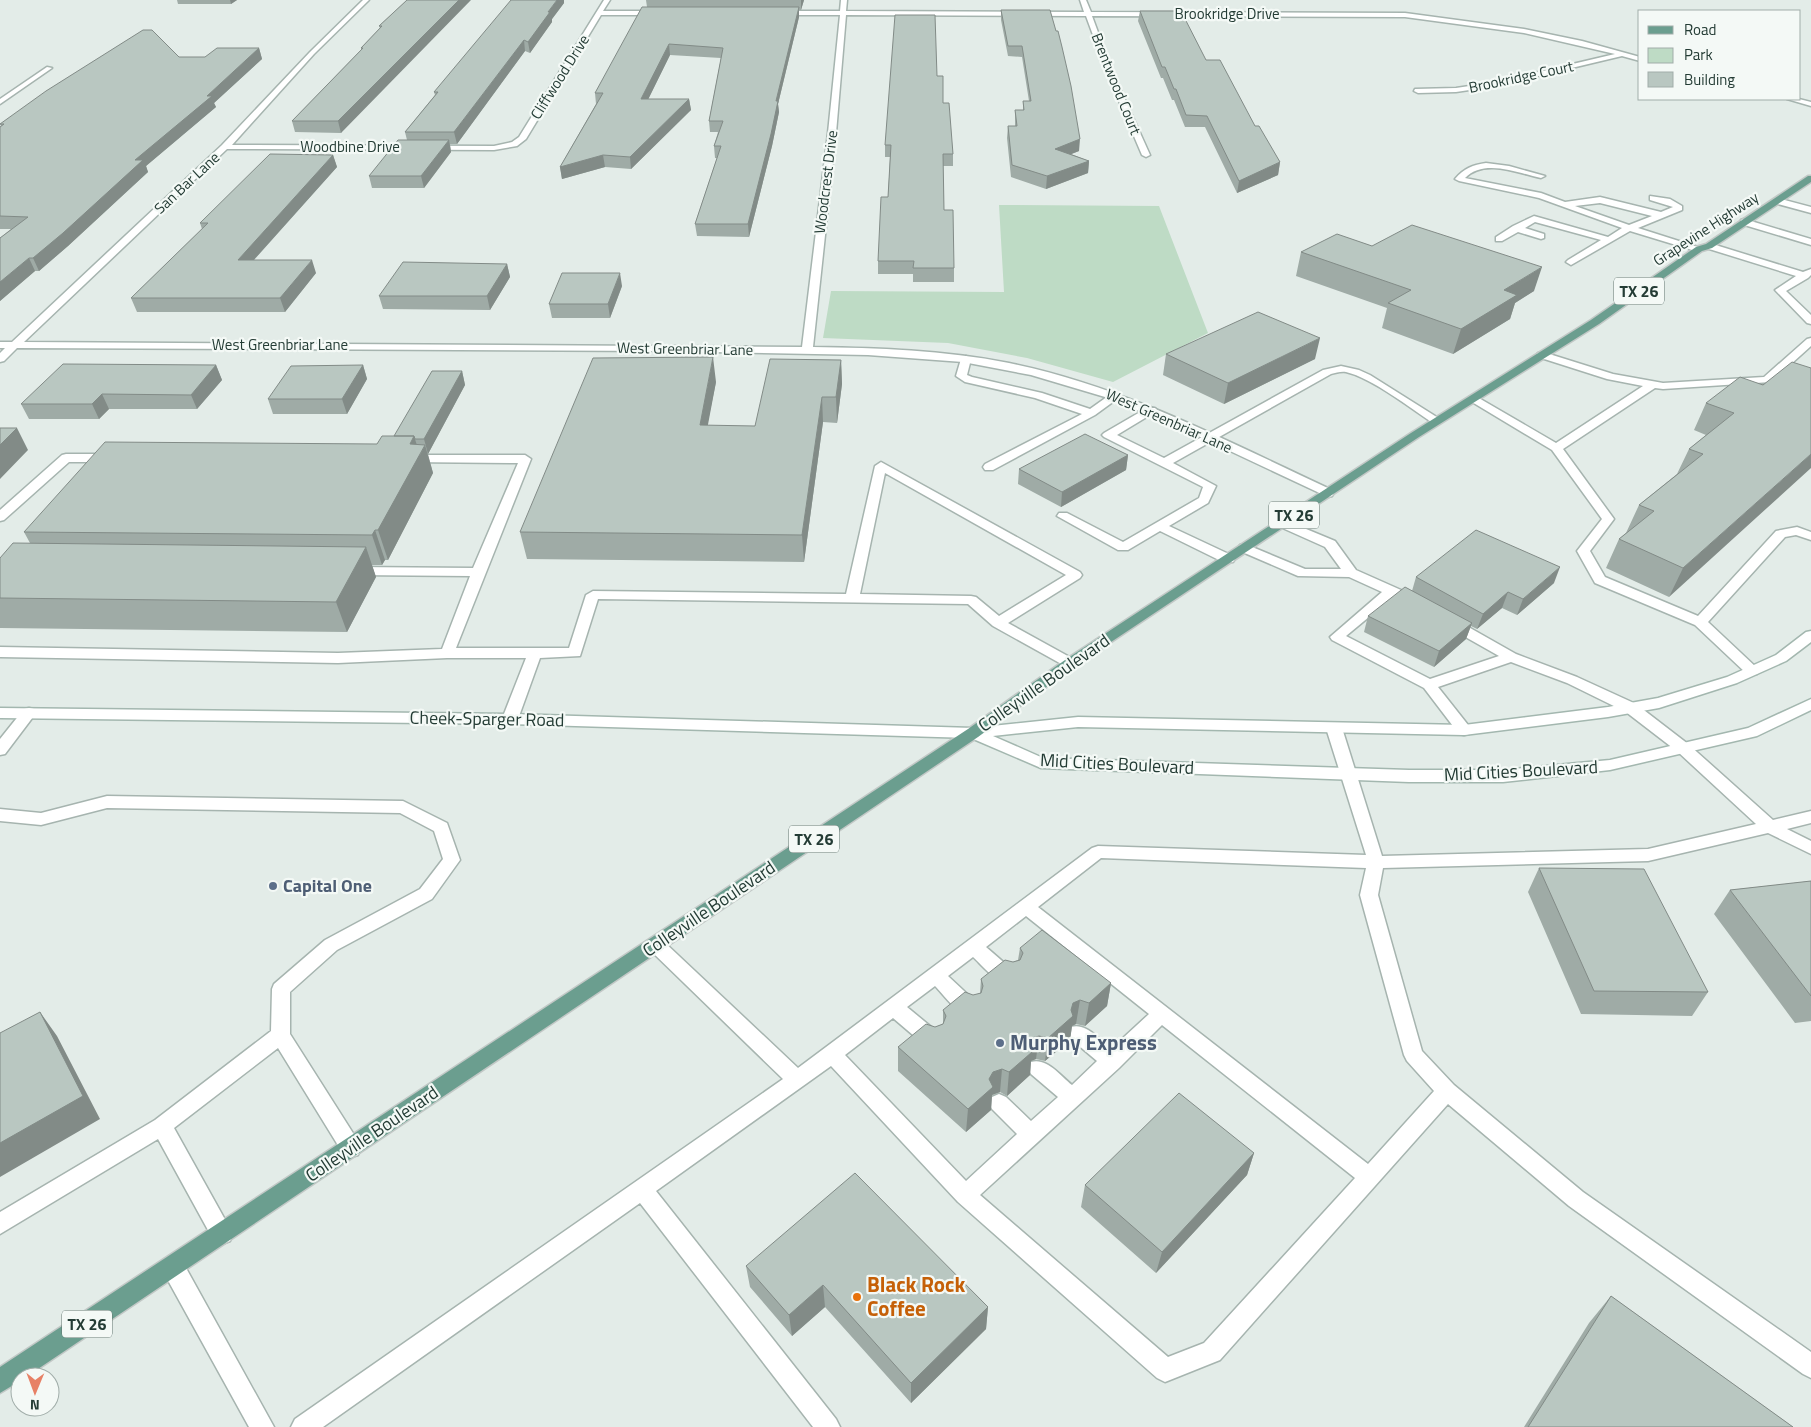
<svg xmlns="http://www.w3.org/2000/svg" width="1811" height="1427" viewBox="0 0 1811 1427" font-family="'Titillium Web',sans-serif">
<style>
.green{fill:#bedbc5}
.lines{fill:none;stroke-linecap:round;stroke-linejoin:round}
.service-casing{stroke:#a6b4af;stroke-width:3}
.minor-casing{stroke:#a6b4af;stroke-width:3}
.secondary-casing{stroke:#a3b7af;stroke-width:3}
.primary-casing{stroke:#c2c8c6;stroke-width:3}
.service{fill:#fff;fill-rule:evenodd}
.minor{fill:#fff;fill-rule:evenodd}
.secondary{fill:#fff;fill-rule:evenodd}
.primary{fill:#6b9e8f;fill-rule:evenodd}
.wall{fill:#9faba6}
.shaded-wall{fill:#828b87}
.building{fill:#b9c7c1;stroke:#828b87}
.service-dot{fill:#5c6f8a;stroke:#f4f9f6;stroke-width:2}
.food-dot{fill:#e8710a;stroke:#f4f9f6;stroke-width:2}
.labels{text-anchor:middle;stroke-width:4.5;stroke-linejoin:round;paint-order:stroke}
.far-street-label{font-size:15px;fill:#243c35;stroke:#f4f9f6}
.shield{fill:#f4f9f6;stroke:#62756f;stroke-width:1}
.shield-label{font-size:16px;font-weight:bold;fill:#243c35}
.street-label{font-size:18px;fill:#243c35;stroke:#f4f9f6}
.service-label{font-size:18px;font-weight:bold;fill:#4e5e75;stroke:#f4f9f6;text-anchor:start}
.near-service-label{font-size:21px;font-weight:bold;fill:#4e5e75;stroke:#f4f9f6;text-anchor:start}
.near-food-label{font-size:21px;font-weight:bold;fill:#c56008;stroke:#f4f9f6;text-anchor:start}
</style>
<rect width="100%" height="100%" fill="#e3ece8"/>
<!-- green -->
<path class="green" d="M999,205L1159,206L1208,333L1113,382L1027,358L948,343L823,338L831,291L1004,292Z"/>
<g class="lines">
<defs>
<path id="service" d="M1486,163L1509,166L1545,176L1541,178C1518,173 1484,158 1465,178L1541,193L1565,202L1600,197L1661,212L1673,207L1650,200V196L1670,199L1682,206V210L1638,228L1704,249L1699,252L1630,231L1571,265L1566,262L1568,260L1601,240L1535,222L1525,228L1544,234V238L1541,239L1518,232L1502,241H1496V237L1513,226L1534,216L1608,237L1622,228L1539,198L1459,181L1455,179C1464,168 1473,165 1486,163ZM1600,203L1652,216L1629,225L1575,206Z
M1777,198L1811,207V213L1774,203L1773,201Z
M1744,219L1811,239V245L1741,224V220Z
M1709,243L1803,272L1811,269V275L1808,278L1786,291L1811,315V324L1807,323L1775,290L1796,276L1706,248L1704,246Z
M1811,338V346L1771,382L1663,389L1655,388L1563,449L1614,519L1590,551L1605,577L1698,616L1776,531L1797,527L1811,532V540L1796,535L1785,537L1708,622L1757,668L1759,671L1757,674H1747L1695,625L1595,583L1577,551L1602,519L1552,450L1467,399L1469,397H1477L1556,443L1643,386L1607,379L1538,357L1537,355L1538,353H1546L1613,374L1663,383L1764,377L1807,339Z
M966,356L971,359L967,375L972,377L1042,393L1090,409L1111,394L1115,393L1121,396L1095,415L993,470H985L983,467L985,464L1082,414L1035,398L965,382L956,376L961,359Z
M1341,366L1359,370L1370,375L1443,421L1437,424L1433,423C1410,408 1372,378 1346,372C1341,371 1336,373 1331,374L1173,463L1216,486L1208,503L1169,526L1233,556L1235,559L1233,562H1223L1160,531L1128,550H1118L1057,516L1059,513H1067L1123,542L1199,498L1203,487L1104,437L1102,435L1104,433L1147,408H1155L1157,410L1155,412L1117,435L1164,458L1323,370Z
M66,454H109L115,458L109,462H69L4,520L0,521V510L62,455Z
M410,455H525L531,459L456,648H569L586,595L593,591L846,594L875,466L881,462L1080,572L1082,575L1080,578L1008,623L1075,660L1077,663L1075,666H1065L993,626L968,604L598,599L580,656L540,658L518,719L515,723H505L502,719L526,658H447L338,663L0,657V647L338,653L442,649L470,576L354,575L347,571L354,567L473,568L518,463L406,462L404,459L406,456ZM885,473L1066,575L999,616L976,597L971,596L860,594Z
M1282,519L1335,541L1356,570L1419,598L1421,601L1414,605L1393,597L1346,636L1430,679L1499,656L1446,626L1444,623L1446,620H1456L1516,654L1577,677L1636,704L1688,744L1773,820L1811,811V823L1787,829L1811,841V854L1768,833L1648,861L1383,868L1378,895L1422,1051L1454,1085L1583,1192L1811,1352V1378L1803,1374L1569,1206L1448,1104L1220,1360L1165,1382L1157,1378L958,1202L831,1066L656,1191L836,1419L840,1427H813L640,1203L323,1427H291L295,1419L783,1079L650,950L647,945L650,940L656,938L662,940L798,1068L1092,848L1098,846L1366,855L1326,728L1329,724L1334,723L1339,724L1342,728L1382,856L1648,849L1756,824L1678,752L1626,712L1567,683L1511,662L1438,687L1472,730L1469,734L1464,735L1459,734L1424,688L1332,640L1330,637L1382,592L1349,577L1298,576L1240,551L1239,548L1240,545L1245,544L1305,569H1341L1325,547L1278,526L1276,523ZM1101,858L1366,868L1360,895L1404,1055L1407,1061L1434,1091L1368,1164L1038,907ZM1026,916L1149,1014L1111,1049C1100,1040 1086,1022 1071,1027L1069,1033L1071,1039L1097,1061L1072,1085C1060,1075 1046,1057 1031,1062L1028,1068L1031,1074L1058,1097L1031,1121L1006,1097L999,1094L992,1097L989,1103L992,1109L1017,1134L966,1181L845,1055L893,1018L927,1047L934,1049L941,1047L944,1041L941,1035L907,1007L935,986C946,997 961,1021 978,1016L980,1010L978,1004L948,976L973,957C984,967 1001,989 1016,983L1019,978L1016,973L986,947ZM1162,1025L1355,1178L1204,1343L1168,1357L980,1195L1119,1068Z
M29,708L34,709L36,713L5,754L0,755V739L24,709Z
M107,796L403,801L447,823L460,860L432,899L337,950L290,992V1034L358,1141L361,1148L358,1155L351,1157L344,1155L278,1048L174,1128L233,1234L230,1241L222,1244L214,1241L158,1139L0,1234V1212L155,1120L271,1031L272,989L274,984L325,940L420,889L443,859L434,831L400,813L107,808L41,825L0,821V809L41,813Z
M173,1256L181,1259L274,1427H249L165,1275L162,1267L165,1259Z"/>
<path id="minor" d="M363,0H369L314,54L232,145L494,146L512,142L519,137L604,0H610L603,11H658L661,13L658,15H601L526,139L517,146L494,150L227,149L24,342L802,347L828,133L840,15H778L775,13L778,11H840L841,0H847L846,11L1084,12L1080,0H1086L1091,12L1405,13L1524,29L1582,41L1640,57V61L1622,56L1496,86L1456,92L1418,93L1414,91L1415,89L1456,88L1496,82L1615,54L1524,33L1405,17L1092,16L1113,73L1150,155L1146,157L1142,155L1107,73L1086,16L846,15L836,133L813,347C878,348 944,350 1009,363C1123,386 1227,441 1332,490L1334,493L1332,496L1328,497L1179,427L1105,397L1031,375L963,362L868,355L660,351L17,348L4,361L0,362V353L5,348H0V342H12L222,145L310,52Z
M47,67L52,68L0,104V99Z
M1787,99H1799L1811,102V106Z"/>
<path id="secondary" d="M1811,631V642L1786,661L1737,683L1659,708L1608,717L1464,735L1078,727L993,736L1043,758L1409,770H1503L1610,760L1748,728L1811,699V710L1757,736L1610,770L1503,782H1409L1041,768L971,738L510,724L0,718V708L510,714L973,728L1078,717L1464,725L1608,707L1658,698L1727,677L1776,655L1806,632Z"/>
<path id="primary" d="M1808,176H1811V182L1712,248L1702,251L1599,324L1419,437L1075,666L978,737L26,1377H20V1381L0,1393V1367L968,729L1065,660L1411,433L1591,320L1696,247L1706,244Z"/>
</defs>
<!-- service casing -->
<use href="#service" class="service-casing"/>
<!-- minor casing -->
<use href="#minor" class="minor-casing"/>
<!-- secondary casing -->
<use href="#secondary" class="secondary-casing"/>
<!-- primary casing -->
<use href="#primary" class="primary-casing"/>
<!-- service -->
<use href="#service" class="service"/>
<!-- minor -->
<use href="#minor" class="minor"/>
<!-- secondary -->
<use href="#secondary" class="secondary"/>
<!-- primary -->
<use href="#primary" class="primary"/>
</g>
<!-- wall -->
<path class="wall" d="M177,0H237L231,4H178Z
M407,0L341,133L295,132L292,121L361,50V48L380,28L379,26Z
M646,0H804L801,10H799V17L778,104L779,112L772,146L749,237L697,236L695,224L717,158H715L714,146L718,132H710L709,121L721,58L670,55L648,99H689L691,110L631,169L605,167L562,179L560,167L596,104L595,93L647,7Z
M564,1V3L552,19V22L530,53L525,51L457,144H450L451,152L424,188H372L369,176L407,140L405,132L435,95L434,92Z
M1001,10H1050L1079,151L1071,154L1089,161L1088,173L1046,189L1011,177L1007,138L1008,126H1015V110H1023V101H1029L1022,57L1008,56L1001,20Z
M1140,11L1206,60L1255,126L1280,162L1278,175L1237,193L1205,127H1185L1174,100H1172L1163,78H1161L1138,21Z
M259,48L262,59L214,103L216,107L146,166L148,172L68,246L39,271H35L0,301V238L11,229H0V127L1,126L0,124L205,57Z
M937,76L953,154V166H943L944,210L954,268V282H913V274H878V261L888,197L890,157H885V145Z
M333,155L337,167L254,260L316,273L285,312H137L131,298L202,229L200,223Z
M1372,246L1534,291L1515,303L1510,319L1453,354L1382,328L1387,308L1296,276L1301,252Z
M507,264L510,277L490,310L383,309L379,296Z
M622,286L610,318H552L549,304Z
M1166,354L1315,359L1224,404L1163,375Z
M841,360L842,384L837,423L823,422L804,562L527,559L520,532L716,382L707,426H755Z
M216,365L222,380L197,409H109L99,419H29L21,404Z
M363,365L367,379L347,414H273L268,399Z
M1811,368L1669,597L1606,568L1619,539L1626,533L1639,505L1677,474L1689,449L1706,435L1694,430L1706,403Z
M462,371L465,385L428,454L433,473L388,560H385L382,565H372L376,577L347,632L0,628V558L30,543L24,532L377,444L394,436Z
M1128,455L1126,470L1061,507L1018,484L1019,469Z
M1416,577L1554,583L1517,615L1502,608L1477,629L1471,626L1466,639L1434,667L1364,632L1368,616L1412,591Z
M1539,868L1708,992L1692,1016L1581,1014L1528,892Z
M1811,881V1021L1795,1023L1714,914L1730,890Z
M1020,948L1111,983L1107,1006L1085,1026L1076,1024L1072,1026L1070,1040L1045,1061L1036,1059L1031,1061L1030,1075L1007,1096L1000,1092L992,1095L991,1110L966,1132L898,1071V1047L935,1027L943,1024V1010L980,993L981,979L1013,962L1018,960Z
M1254,1153L1247,1175L1156,1273L1081,1207L1085,1185Z
M746,1266L988,1307L986,1329L911,1403L825,1307L792,1336L750,1287Z
M1611,1296L1793,1427H1524L1589,1323Z"/>
<!-- shaded-wall -->
<path class="shaded-wall" d="M230,0H237L231,4Z
M459,0H471L341,133L338,121Z
M557,0H564V3L552,19V22L530,53L528,42L548,12Z
M801,0H804L801,10Z
M799,7V17L778,104L779,112L772,146L749,237L748,224L776,101Z
M524,40L525,51L457,144L454,132Z
M669,44L670,55L643,110L641,99Z
M259,48L262,59L214,103L216,107L146,166L148,172L68,246L39,271L33,258L135,160L207,96Z
M689,99L691,110L631,169L630,157Z
M1080,139L1079,151L1054,161L1055,149Z
M449,140L451,152L424,188L421,176Z
M333,155L337,167L242,273L238,260Z
M603,155L605,167L562,179L560,167Z
M1089,161L1088,173L1046,189L1047,176Z
M1280,162L1278,175L1237,193L1239,181Z
M29,258L35,271L0,301V282Z
M312,260L316,273L285,312L280,298Z
M507,264L510,277L490,310L487,296Z
M1542,267L1534,291L1515,303L1510,319L1453,354L1461,329L1504,290Z
M620,273L622,286L610,318L608,304Z
M1320,338L1315,359L1224,404L1228,383Z
M713,357L716,382L703,451L700,425Z
M841,360L842,384L837,423L836,397Z
M216,365L222,380L197,409L191,395Z
M363,365L367,379L347,414L342,399Z
M462,371L465,385L428,454L424,439Z
M102,394L109,409L99,419L92,404Z
M822,397L823,422L804,562L802,535Z
M17,428L28,450L0,479V445Z
M414,436L420,455L425,445L433,473L388,560L378,530L410,444Z
M1811,454V468L1669,597L1683,568Z
M1128,455L1126,470L1061,507L1062,492Z
M375,530L385,560L382,565L372,535Z
M366,547L376,577L347,632L336,602Z
M1560,567L1554,583L1517,615L1523,599Z
M1508,592L1502,608L1477,629L1483,614Z
M1472,623L1466,639L1434,667L1439,651Z
M1111,983L1107,1006L1085,1026L1089,1003Z
M1080,1000L1076,1024L1072,1026L1070,1040L1045,1061L1048,1038L1071,1010L1073,1003Z
M40,1012L57,1036L100,1119L0,1177V1143Z
M1039,1036L1036,1059L1031,1061L1030,1075L1007,1096L1009,1072L1029,1045L1032,1038Z
M1002,1069L1000,1092L992,1095L991,1110L966,1132L968,1109L989,1079L993,1072Z
M1254,1153L1247,1175L1156,1273L1162,1252Z
M823,1285L825,1307L792,1336L789,1315Z
M988,1307L986,1329L911,1403V1383Z"/>
<!-- building -->
<path class="building" d="M407,0H459L338,121H292L363,48H361L382,26H379Z
M511,0H557L548,12H550L528,42L524,40L454,132H405L438,92H434Z
M642,7H799L776,101H778L771,134L748,224H695L721,146H714L723,121H709L723,48L669,44L641,99H689L630,157L603,155L560,167L603,93H595Z
M1001,10H1050L1056,31H1058L1062,47L1071,86L1080,139L1055,149L1089,161L1047,176L1012,165L1008,126H1017L1015,110H1024L1023,101H1031L1022,46H1008Z
M1140,11H1181L1206,60H1220L1255,126H1259L1280,162L1239,181L1207,116L1186,115L1176,89H1174L1165,67H1162Z
M895,15H935L937,76H943V103H949L953,154H943L944,210H953L954,268H913L914,261H878L881,197H888L891,145H885Z
M143,30H152L179,57H205L217,48H259L207,96H212L135,160H143L63,233L33,258H29L0,282V238L28,217L0,216V127L4,124H0L46,91Z
M398,140H449L421,176H369Z
M270,154L333,155L238,260H312L280,298H131L208,223H200Z
M1412,225L1542,267L1504,290L1517,295L1461,329L1388,303L1411,290L1301,252L1337,234L1372,246Z
M403,262L507,264L487,296H379Z
M562,273H620L608,304H549Z
M1258,312L1320,338L1228,383L1166,354Z
M713,357L700,425L755,426L770,359L841,360L836,397H822L802,535L520,532L593,358Z
M1792,362L1811,368V454L1683,568L1619,539L1654,511L1639,505L1703,454L1689,449L1734,413L1706,403L1740,377L1763,385Z
M63,364L216,365L191,395L102,394L92,404H21Z
M363,365L342,399H268L291,366Z
M432,371H462L424,439H415L414,436H394Z
M0,428H17L0,445Z
M1085,434L1128,455L1062,492L1019,469Z
M382,436H414L410,444L425,445L378,530H375L372,535L24,532L105,442L377,444Z
M1476,530L1560,567L1523,599L1508,592L1483,614L1416,577Z
M13,543L366,547L336,602L0,598V558Z
M1405,587L1472,623L1439,651L1368,616Z
M1539,868L1644,869L1708,992L1594,991Z
M1811,881V996L1730,890Z
M1042,930L1111,983L1089,1003L1080,1000L1073,1003L1071,1010L1073,1016L1048,1038L1039,1036L1032,1038L1029,1045L1032,1052L1009,1072L1002,1069L993,1072L989,1079L993,1087L968,1109L898,1047L926,1024L935,1027L943,1024L946,1016L943,1010L965,992L973,995L981,993L983,986L981,979L1005,960L1013,962L1020,960L1023,953L1020,948Z
M40,1012L83,1096L0,1143V1033Z
M1179,1093L1254,1153L1162,1252L1085,1185Z
M855,1173L988,1307L911,1383L823,1285L789,1315L746,1266Z
M1611,1296L1793,1427H1528Z"/>
<!-- markers -->
<g class="service-dot">
<circle cx="273" cy="886" r="5"/>
<circle cx="1000" cy="1043" r="5"/>
</g>
<circle class="food-dot" cx="857" cy="1297" r="5"/>
<g class="labels">
<!-- far-street labels -->
<g class="far-street-label">
<text x="1227" y="19">Brookridge Drive</text>
<text transform="translate(560 77) rotate(-58)" y="5">Cliffwood Drive</text>
<text transform="translate(1521 77) rotate(-12)" y="5">Brookridge Court</text>
<text transform="translate(1116 84) rotate(68)" y="5">Brentwood Court</text>
<text x="350" y="152">Woodbine Drive</text>
<text transform="translate(826 182) rotate(-83)" y="5">Woodcrest Drive</text>
<text transform="translate(187 183) rotate(-43)" y="5">San Bar Lane</text>
<text transform="translate(1706 229) rotate(-33)" y="5">Grapevine Highway</text>
<text x="280" y="350">West Greenbriar Lane</text>
<text transform="translate(685 349) rotate(1)" y="5">West Greenbriar Lane</text>
<text transform="translate(1169 421) rotate(24)" y="5">West Greenbriar Lane</text>
</g>
<!-- shield labels -->
<g class="shield">
<rect x="1614" y="277.5" width="50" height="27" rx="4"/>
<rect x="1269" y="501.5" width="50" height="27" rx="4"/>
<rect x="789" y="825.5" width="50" height="27" rx="4"/>
<rect x="62" y="1310.5" width="50" height="27" rx="4"/>
</g>
<g class="shield-label">
<text x="1639" y="297">TX 26</text>
<text x="1294" y="521">TX 26</text>
<text x="814" y="845">TX 26</text>
<text x="87" y="1330">TX 26</text>
</g>
<!-- street labels -->
<g class="street-label">
<text transform="translate(1044 683) rotate(-35)" y="6">Colleyville Boulevard</text>
<text transform="translate(487 719) rotate(1)" y="6">Cheek-Sparger Road</text>
<text transform="translate(1117 764) rotate(3)" y="6">Mid Cities Boulevard</text>
<text transform="translate(1521 771) rotate(-3)" y="6">Mid Cities Boulevard</text>
<text transform="translate(709 909) rotate(-34)" y="6">Colleyville Boulevard</text>
<text transform="translate(372 1134) rotate(-34)" y="6">Colleyville Boulevard</text>
</g>
<!-- service labels -->
<g class="service-label">
<text x="283" y="892">Capital One</text>
</g>
<!-- near-service labels -->
<g class="near-service-label">
<text x="1010" y="1050">Murphy Express</text>
</g>
<!-- near-food labels -->
<g class="near-food-label">
<text x="867" y="1292">Black Rock<tspan x="867" dy="24">Coffee</tspan></text>
</g>
</g>
<!-- legend -->
<rect x="1638" y="10" width="162" height="90" fill="#f4f9f6" stroke="#a1ada9"/>
<rect x="1648" y="26" width="25" height="8" fill="#6b9e8f" stroke="#a1ada9"/>
<text x="1684" y="35" font-size="15" fill="#243c35">Road</text>
<rect x="1648" y="48" width="25" height="15" fill="#bedbc5" stroke="#a1ada9"/>
<text x="1684" y="60" font-size="15" fill="#243c35">Park</text>
<rect x="1648" y="72" width="25" height="15" fill="#b9c7c1" stroke="#a1ada9"/>
<text x="1684" y="85" font-size="15" fill="#243c35">Building</text>
<!-- north arrow -->
<g transform="translate(35 1392) rotate(181)"><circle r="24" fill="#f4f9f6" stroke="#a1ada9"/>
<path d="M0-4L9 19L0 12L-9 19Z" fill="#e78166"/>
<text y="-8" font-size="14" font-weight="bold" text-anchor="middle" fill="#243c35">N</text>
</g>
</svg>
